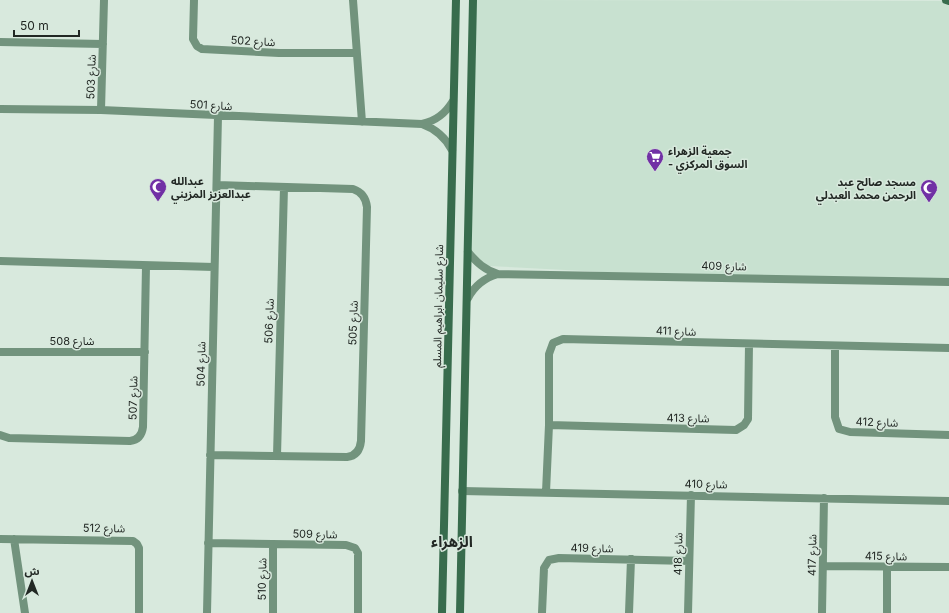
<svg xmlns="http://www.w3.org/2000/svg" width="949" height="613" viewBox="0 0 949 613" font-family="Inter,'Noto Sans Arabic',sans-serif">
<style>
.built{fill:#c8e1d0}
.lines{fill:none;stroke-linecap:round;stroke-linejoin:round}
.street{stroke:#72937d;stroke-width:8}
.secondary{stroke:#386c4d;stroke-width:8}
.labels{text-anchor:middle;stroke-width:3;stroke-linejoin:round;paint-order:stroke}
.street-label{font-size:11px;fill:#222824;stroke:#d8e9dd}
.poi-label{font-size:11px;font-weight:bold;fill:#222824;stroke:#d8e9dd;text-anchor:start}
.district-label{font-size:15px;font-weight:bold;fill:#222824;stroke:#d8e9dd}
</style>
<rect width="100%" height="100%" fill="#d8e9dd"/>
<!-- built -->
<path class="built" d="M473,0L949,1V282L699,277L489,266L479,260L472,251L470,140Z"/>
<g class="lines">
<!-- street -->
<path class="street" d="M194,0L193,39L197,46L202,49L279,53H356
M353,0L362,122
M0,42L103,44
M0,109L101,110L422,124C436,121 445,114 453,101
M101,110L104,0
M422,124C436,129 445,137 452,150
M468,252C477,263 485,270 498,274
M0,261L214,267
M468,298C475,285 484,278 498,274L949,282
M835,347V417L839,429L850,432L949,435
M0,352H145
M549,425L736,430L744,425L748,419L749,344
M0,435L9,438L130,441C138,440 142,435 143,427L146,266
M210,455L347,457C356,456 360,450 361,441L367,207C366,198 362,192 353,189L217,185
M277,456L284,187
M462,491L949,501
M546,492L549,425V354L553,343L563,339L949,348
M0,539L133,541L137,544L139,548V613
M14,539L25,613
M208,543L346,545L355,548L358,553V613
M823,566L949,567
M207,613L218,116
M273,613V544
M542,613L544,568L549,560L559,558L689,561
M629,613L631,559
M688,613L691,495
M822,613L824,498
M887,613V567"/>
<!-- secondary -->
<path class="secondary" d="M946,0L949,1
M442,613L456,0
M460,613L473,0"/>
</g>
<!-- icons -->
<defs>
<symbol id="supermarket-pin" viewBox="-11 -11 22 30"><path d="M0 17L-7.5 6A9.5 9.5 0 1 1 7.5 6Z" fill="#7130a5" stroke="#d8e9dd"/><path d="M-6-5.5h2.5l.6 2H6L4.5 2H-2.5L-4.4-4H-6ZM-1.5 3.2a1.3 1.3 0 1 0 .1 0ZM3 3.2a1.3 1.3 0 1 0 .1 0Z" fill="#fff"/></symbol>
<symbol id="mosque-pin" viewBox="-11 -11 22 30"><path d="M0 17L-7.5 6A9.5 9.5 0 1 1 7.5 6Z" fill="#7130a5" stroke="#d8e9dd"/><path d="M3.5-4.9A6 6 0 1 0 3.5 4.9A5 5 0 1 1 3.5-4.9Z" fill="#fff"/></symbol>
</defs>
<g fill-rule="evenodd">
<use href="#supermarket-pin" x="645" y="147" width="20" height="27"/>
<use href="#mosque-pin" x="148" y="177" width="20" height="27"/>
<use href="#mosque-pin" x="919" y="178" width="20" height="27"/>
</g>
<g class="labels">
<!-- street labels -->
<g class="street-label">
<text transform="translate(253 41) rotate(3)" y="4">شارع 502</text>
<text transform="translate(91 77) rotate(-88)" y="4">شارع 503</text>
<text transform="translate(211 105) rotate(3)" y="4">شارع 501</text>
<text transform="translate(724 266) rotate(1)" y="4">شارع 409</text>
<text transform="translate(438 306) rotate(-89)" y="4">شارع سليمان ابراهيم المسلم</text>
<text transform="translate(269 321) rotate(-88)" y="4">شارع 506</text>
<text transform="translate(353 323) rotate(-88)" y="4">شارع 505</text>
<text transform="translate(676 331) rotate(2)" y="4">شارع 411</text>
<text x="72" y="345">شارع 508</text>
<text transform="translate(201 364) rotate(-89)" y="4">شارع 504</text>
<text transform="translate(133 398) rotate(-89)" y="4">شارع 507</text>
<text transform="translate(688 418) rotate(1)" y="4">شارع 413</text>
<text transform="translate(877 422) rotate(2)" y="4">شارع 412</text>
<text transform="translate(706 484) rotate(1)" y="4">شارع 410</text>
<text transform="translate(104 528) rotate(1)" y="4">شارع 512</text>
<text transform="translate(315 534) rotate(1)" y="4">شارع 509</text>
<text transform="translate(592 548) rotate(1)" y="4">شارع 419</text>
<text transform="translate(678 554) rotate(-89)" y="4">شارع 418</text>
<text transform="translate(812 555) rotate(-89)" y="4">شارع 417</text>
<text transform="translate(886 556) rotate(1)" y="4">شارع 415</text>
<text transform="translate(262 579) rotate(-89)" y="4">شارع 510</text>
</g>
<!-- poi labels -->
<g class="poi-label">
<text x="668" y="155">جمعية الزهراء<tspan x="668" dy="13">- السوق المركزي</tspan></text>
<text x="171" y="185">عبدالله<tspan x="171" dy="13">عبدالعزيز المزيني</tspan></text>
<text x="916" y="186" text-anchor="end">مسجد صالح عبد<tspan x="916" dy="13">الرحمن محمد العبدلي</tspan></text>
</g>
<!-- district labels -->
<g class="district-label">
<text x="452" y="547">الزهراء</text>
</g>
</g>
<!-- north arrow -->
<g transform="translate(32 581)" stroke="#d8e9dd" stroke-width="3" paint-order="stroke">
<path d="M0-3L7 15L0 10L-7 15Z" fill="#222824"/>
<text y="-6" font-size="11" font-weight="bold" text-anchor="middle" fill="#222824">ش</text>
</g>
<!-- scale -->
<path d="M14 30v6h65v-6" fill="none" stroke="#222824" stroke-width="2"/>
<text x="20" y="30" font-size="12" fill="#222824" stroke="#d8e9dd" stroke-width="3" paint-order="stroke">50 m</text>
</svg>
